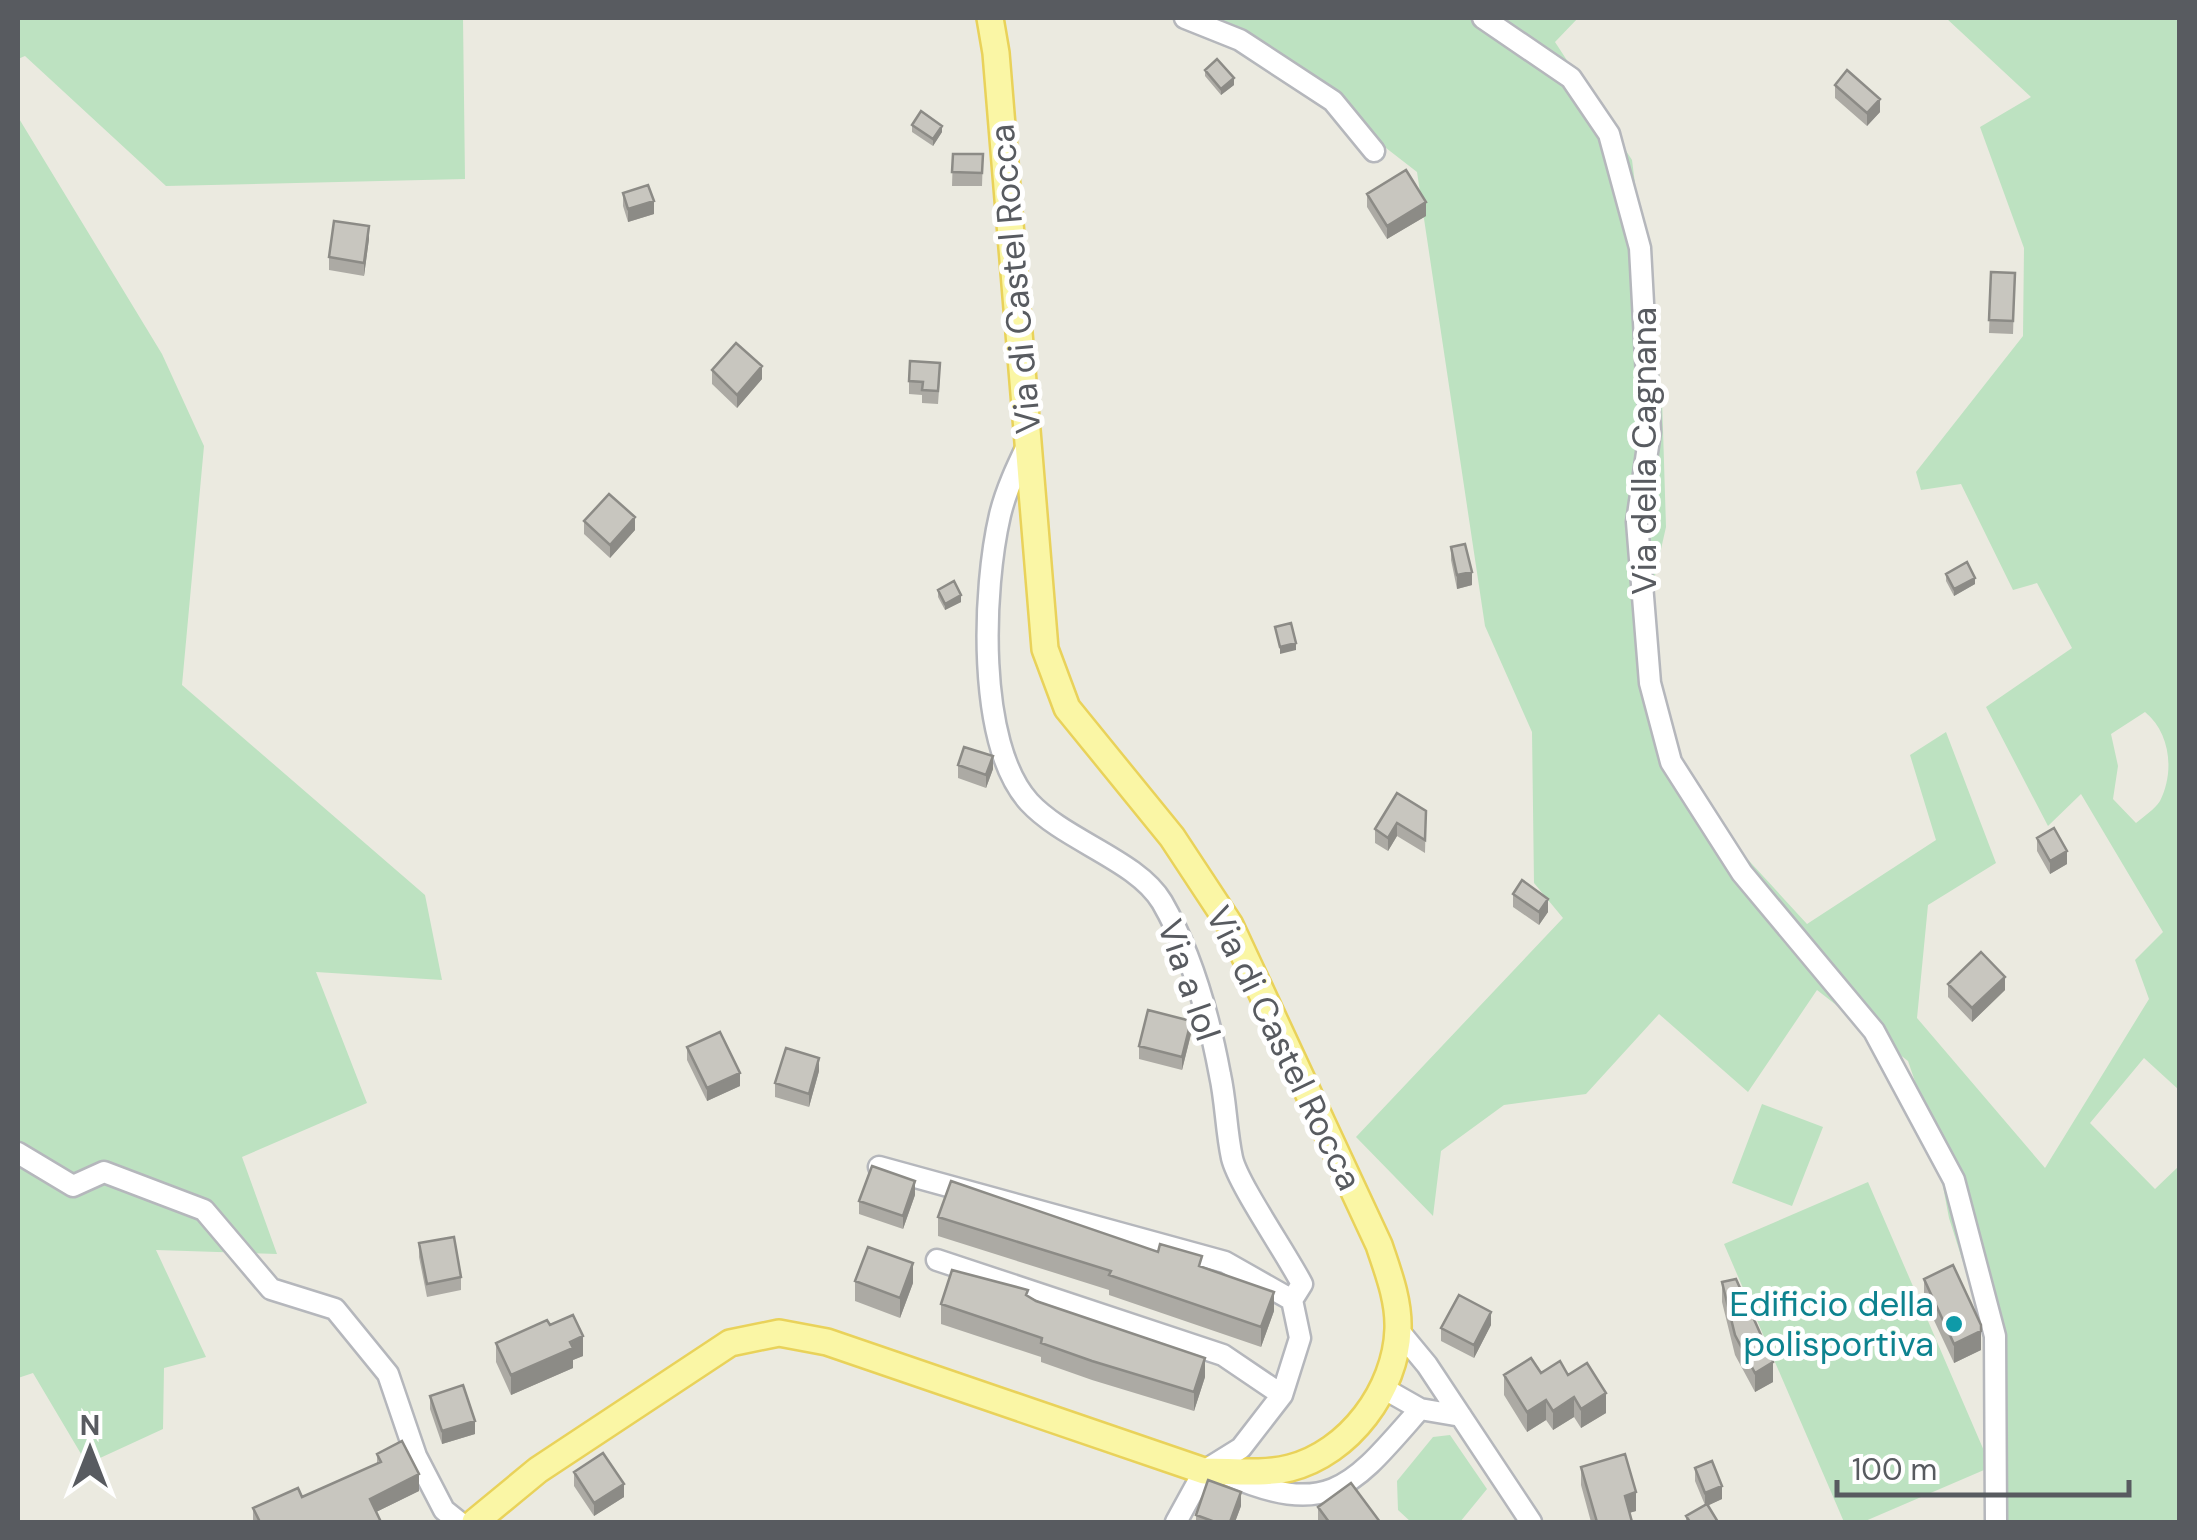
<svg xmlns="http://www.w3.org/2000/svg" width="2197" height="1540" viewBox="0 0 2197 1540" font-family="'DM Sans',sans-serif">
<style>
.green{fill:#bde2c1;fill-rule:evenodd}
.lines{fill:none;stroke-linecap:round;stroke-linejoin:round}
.minor-casing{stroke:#b5b7bc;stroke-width:25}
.major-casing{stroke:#e9d25a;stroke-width:30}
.minor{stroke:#fff;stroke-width:20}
.major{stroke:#faf6a5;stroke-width:25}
.wall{fill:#acaaa4}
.shaded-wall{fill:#8c8b86}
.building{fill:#c8c6bf;stroke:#8c8b86;stroke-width:2.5}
.culture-dot{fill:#0f9aa8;stroke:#fff;stroke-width:4}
.labels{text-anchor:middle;stroke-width:10;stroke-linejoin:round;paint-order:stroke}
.street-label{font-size:35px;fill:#585b60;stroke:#fff}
.culture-label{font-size:35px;fill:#0d838f;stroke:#fff;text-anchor:end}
</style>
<rect width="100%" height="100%" fill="#ebeae0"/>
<!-- green -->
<path class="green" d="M18,18H463L465,179L166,186L25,56L18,59Z
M1186,18H1578L1555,42L1632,160L1662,397L1666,527L1638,651L1671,776L1807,924L1936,840L1910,755L1946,732L1996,863L1928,905L1917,1018L2045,1168L2149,999L2135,960L2163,932L2081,794L2048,826L1986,707L2072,648L2037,583L2013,590L1961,484L1921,490L1916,472L2023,336L2024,248L1980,127L2031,97L1946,18H2179V1090L2144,1058L2090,1123L2155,1189L2179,1166V1522H2006L1992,1353L1949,1218L1933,1134L1908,1061L1817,990L1748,1092L1659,1014L1586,1094L1504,1105L1441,1151L1433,1216L1356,1137L1563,918L1534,883L1532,732L1485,626L1417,172L1265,54ZM2145,712C2170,732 2175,772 2160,801C2155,809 2143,817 2136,823L2113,799L2118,766L2111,734Z
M18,117L162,354L204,446L182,685L425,895L442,980L316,972L367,1103L242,1157L277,1254L156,1250L206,1357L164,1368L163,1429L87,1464L33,1373L18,1378Z
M1762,1104L1823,1127L1792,1206L1732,1183Z
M1868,1182L1991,1467L1863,1522H1844L1724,1244Z
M1450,1435L1487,1489L1460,1522H1411L1398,1510L1397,1481L1433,1437Z"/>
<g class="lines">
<defs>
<path id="minor" d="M1185,18L1240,40L1333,101L1374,151
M1483,18L1571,78L1609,134L1640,248L1650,432L1637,522L1650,683L1671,762L1742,873L1874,1031L1954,1180L1995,1336L1996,1522
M1028,444C1017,467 1006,490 1000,515C983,588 976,743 1029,802C1065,841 1137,860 1162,902C1192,954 1209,1016 1220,1075C1226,1102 1226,1130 1232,1158C1238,1184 1286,1253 1302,1284L1292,1300L1300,1338L1282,1395L1241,1448L1204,1471L1176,1522
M18,1153L73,1186L104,1172L204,1210L271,1289L335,1309L388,1374L416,1456L444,1510L459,1522
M879,1167L1225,1262L1292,1300
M937,1260L1223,1355L1282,1395
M1398,1330L1427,1365L1531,1522
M1383,1388L1420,1409L1461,1416
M1226,1474C1331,1520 1353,1485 1420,1409"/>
<path id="major" d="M475,1522L538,1470L730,1343L779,1333L827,1342L1204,1471C1233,1471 1262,1475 1290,1468C1349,1453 1396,1390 1398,1329C1399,1300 1388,1272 1379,1245L1230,925L1172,837L1067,708L1045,649L996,53L990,18"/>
</defs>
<!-- minor casing -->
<use href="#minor" class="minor-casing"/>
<!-- major casing -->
<use href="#major" class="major-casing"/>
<!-- minor -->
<use href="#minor" class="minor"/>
<!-- major -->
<use href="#major" class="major"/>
</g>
<!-- wall -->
<path class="wall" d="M1205,70L1234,85L1221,95L1205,76Z
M1835,85L1880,112L1867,126L1835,98Z
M912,125L942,132L933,146L912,132Z
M953,154H983L982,186H952Z
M623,193L654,214L628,222L623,206Z
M1367,194L1426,216L1387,239L1367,207Z
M369,239L364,276L329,270V257Z
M1991,272L2015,273L2013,334L1989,333Z
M712,370L762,379L737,408L712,384Z
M940,376L938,404L922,403V395L909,394V381Z
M584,521L635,530L610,558L584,534Z
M1451,547L1472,585L1457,589L1451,560Z
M1946,574L1975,584L1954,596L1946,581Z
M938,590L961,602L945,610L938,597Z
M958,765L993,769L986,788L958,778Z
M1426,811L1425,853L1397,836L1388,851L1375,843V829Z
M2037,838L2067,864L2050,874L2037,851Z
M1513,894L1548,912L1539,925L1513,907Z
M1948,984L2005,990L1972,1022L1948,997Z
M1191,1034L1182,1070L1139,1059V1046Z
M687,1047L740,1086L707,1101L687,1060Z
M819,1071L809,1107L775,1097V1083Z
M915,1195L903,1229L859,1214V1201Z
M938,1217L1202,1267L1274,1311L1261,1347L1109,1295V1290L938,1236Z
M419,1243L461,1277V1290L427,1297L419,1257Z
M1924,1279L1981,1350L1954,1363L1924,1299Z
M855,1281L913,1283L900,1318L855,1301Z
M1722,1282L1773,1382L1755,1392L1735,1355L1722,1302Z
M1028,1296L1205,1377L1194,1411L1092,1380L1041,1362V1357L941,1324V1304Z
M550,1325L583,1356L573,1360V1368L511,1395L496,1362V1343Z
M1491,1325L1474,1358L1441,1341V1328Z
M1541,1373L1568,1375L1606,1413L1581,1428L1574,1417L1553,1430L1546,1420L1527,1432L1504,1395V1375Z
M430,1396L475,1434L442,1444L430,1409Z
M377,1454L419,1491L376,1512L381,1522H253V1508L302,1497L377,1464Z
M1581,1467L1636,1511L1629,1513L1632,1522H1591L1581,1485Z
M1695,1468L1722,1499L1708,1505L1718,1522H1686V1516L1705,1505L1695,1481Z
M574,1472L624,1497L594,1516L574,1486Z
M1241,1506L1235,1522H1196V1515Z
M1318,1507L1380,1522H1318Z"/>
<!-- shaded-wall -->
<path class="shaded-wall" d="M1234,78V85L1221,95V89Z
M1880,99V112L1867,126V113Z
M942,126V132L933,146V139Z
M654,201V214L628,222V209Z
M1426,202V216L1387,239V226Z
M369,226V239L364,276V263Z
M762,366V379L737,408V395Z
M635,517V530L610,558V545Z
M1472,572V585L1457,589V575Z
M1975,578V584L1954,596V589Z
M961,595V602L945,610V604Z
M1296,643V650L1280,654V647Z
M993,756V769L986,788V775Z
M1397,823V836L1388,851V838Z
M2067,851V864L2050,874V861Z
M1548,899V912L1539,925V912Z
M2005,977V990L1972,1022V1008Z
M1191,1021V1034L1182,1070V1057Z
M819,1058V1071L809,1107V1094Z
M740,1073V1086L707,1101V1088Z
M915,1181V1195L903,1229V1216Z
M913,1263V1283L900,1318V1298Z
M1274,1292V1311L1261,1347V1327Z
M1491,1312V1325L1474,1358V1345Z
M1981,1331V1350L1954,1363V1344Z
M583,1336V1356L573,1360V1368L511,1395V1375Z
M1205,1358V1377L1194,1411V1392Z
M1773,1362V1382L1755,1392V1373Z
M1606,1393V1413L1581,1428V1409Z
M1574,1397V1417L1553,1430V1411Z
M1546,1400V1420L1527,1432V1412Z
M475,1421V1434L442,1444V1431Z
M419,1474V1491L370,1515V1499Z
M624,1484V1497L594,1516V1503Z
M1722,1486V1499L1705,1507V1493Z
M1241,1492V1506L1235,1522H1230Z
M1636,1492V1511L1625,1514V1496Z"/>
<!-- building -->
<path class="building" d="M1217,59L1234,78L1221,89L1205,70Z
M1847,70L1880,99L1867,113L1835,85Z
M921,111L942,126L933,139L912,125Z
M953,154H983L982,173L952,172Z
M1406,170L1426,202L1387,226L1367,194Z
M648,185L654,201L628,209L623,193Z
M334,221L369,226L364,263L329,257Z
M1991,272L2015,273L2013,321L1989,320Z
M736,343L762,366L737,395L712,370Z
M910,361L940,363L938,391L922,390L923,382L909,381Z
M609,494L635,517L610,545L584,521Z
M1465,544L1472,572L1457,575L1451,547Z
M1967,562L1975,578L1954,589L1946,574Z
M954,581L961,595L945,604L938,590Z
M1291,623L1296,643L1280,647L1275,627Z
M964,747L993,756L986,775L958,765Z
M1397,793L1426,811L1425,840L1397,823L1388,838L1375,829Z
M2054,828L2067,851L2050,861L2037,838Z
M1522,880L1548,899L1539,912L1513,894Z
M1981,952L2005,977L1972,1008L1948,984Z
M1148,1010L1191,1021L1182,1057L1139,1046Z
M720,1032L740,1073L707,1088L687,1047Z
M786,1048L819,1058L809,1094L775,1083Z
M872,1166L915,1181L903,1216L859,1201Z
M951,1181L1158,1252L1160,1244L1202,1256L1199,1266L1274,1292L1261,1327L1109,1275L1111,1271L938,1217Z
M454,1237L461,1277L427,1284L419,1243Z
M868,1247L913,1263L900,1298L855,1281Z
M1953,1265L1981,1325V1331L1954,1344L1924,1279Z
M952,1270L1028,1290L1026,1295L1036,1301L1205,1358L1194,1392L1092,1361L1041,1343L1042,1338L941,1304Z
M1736,1279L1773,1362L1755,1373L1735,1335L1722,1282Z
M1459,1295L1491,1312L1474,1345L1441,1328Z
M573,1315L583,1336L570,1342L573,1348L511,1375L496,1343L547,1320L550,1325Z
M1531,1358L1541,1373L1560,1361L1568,1375L1587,1363L1606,1393L1581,1409L1574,1397L1553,1411L1546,1400L1527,1412L1504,1375Z
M463,1385L475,1421L442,1431L430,1396Z
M402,1441L419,1474L370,1499L381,1522H260L253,1508L298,1488L302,1497L381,1462L377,1454Z
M603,1453L624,1484L594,1503L574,1472Z
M1625,1454L1636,1492L1625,1496L1632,1522H1597L1581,1467Z
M1712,1461L1722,1486L1705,1493L1695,1468Z
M1208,1480L1241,1492L1230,1522H1215L1196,1515Z
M1351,1483L1380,1522H1329L1318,1507Z
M1707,1504L1718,1522H1690L1686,1516Z"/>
<!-- markers -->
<circle class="culture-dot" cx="1954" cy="1324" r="10"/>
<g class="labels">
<!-- street labels -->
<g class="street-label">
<text transform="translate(1015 279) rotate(-95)" y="12">Via di Castel Rocca</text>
<text transform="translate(1644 451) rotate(-90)" y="12">Via della Cagnana</text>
<text transform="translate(1189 980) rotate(71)" y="12">Via a Iol</text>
<text transform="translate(1284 1048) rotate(64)" y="12">Via di Castel Rocca</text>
</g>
<!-- culture labels -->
<g class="culture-label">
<text x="1934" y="1316">Edificio della<tspan x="1934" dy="40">polisportiva</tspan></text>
</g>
</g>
<!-- border -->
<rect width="2197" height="1540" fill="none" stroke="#585b60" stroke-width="40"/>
<!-- north arrow -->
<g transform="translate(90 1450)" stroke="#ffffff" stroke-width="8" paint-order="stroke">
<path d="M0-8L18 38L0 25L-18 38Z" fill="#585b60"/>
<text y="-15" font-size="28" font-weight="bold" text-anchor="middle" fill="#585b60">N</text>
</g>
<!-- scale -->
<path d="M1837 1480v15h292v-15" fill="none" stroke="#585b60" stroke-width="5"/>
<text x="1852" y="1480" font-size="30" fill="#585b60" stroke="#ffffff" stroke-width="8" paint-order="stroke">100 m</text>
</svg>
